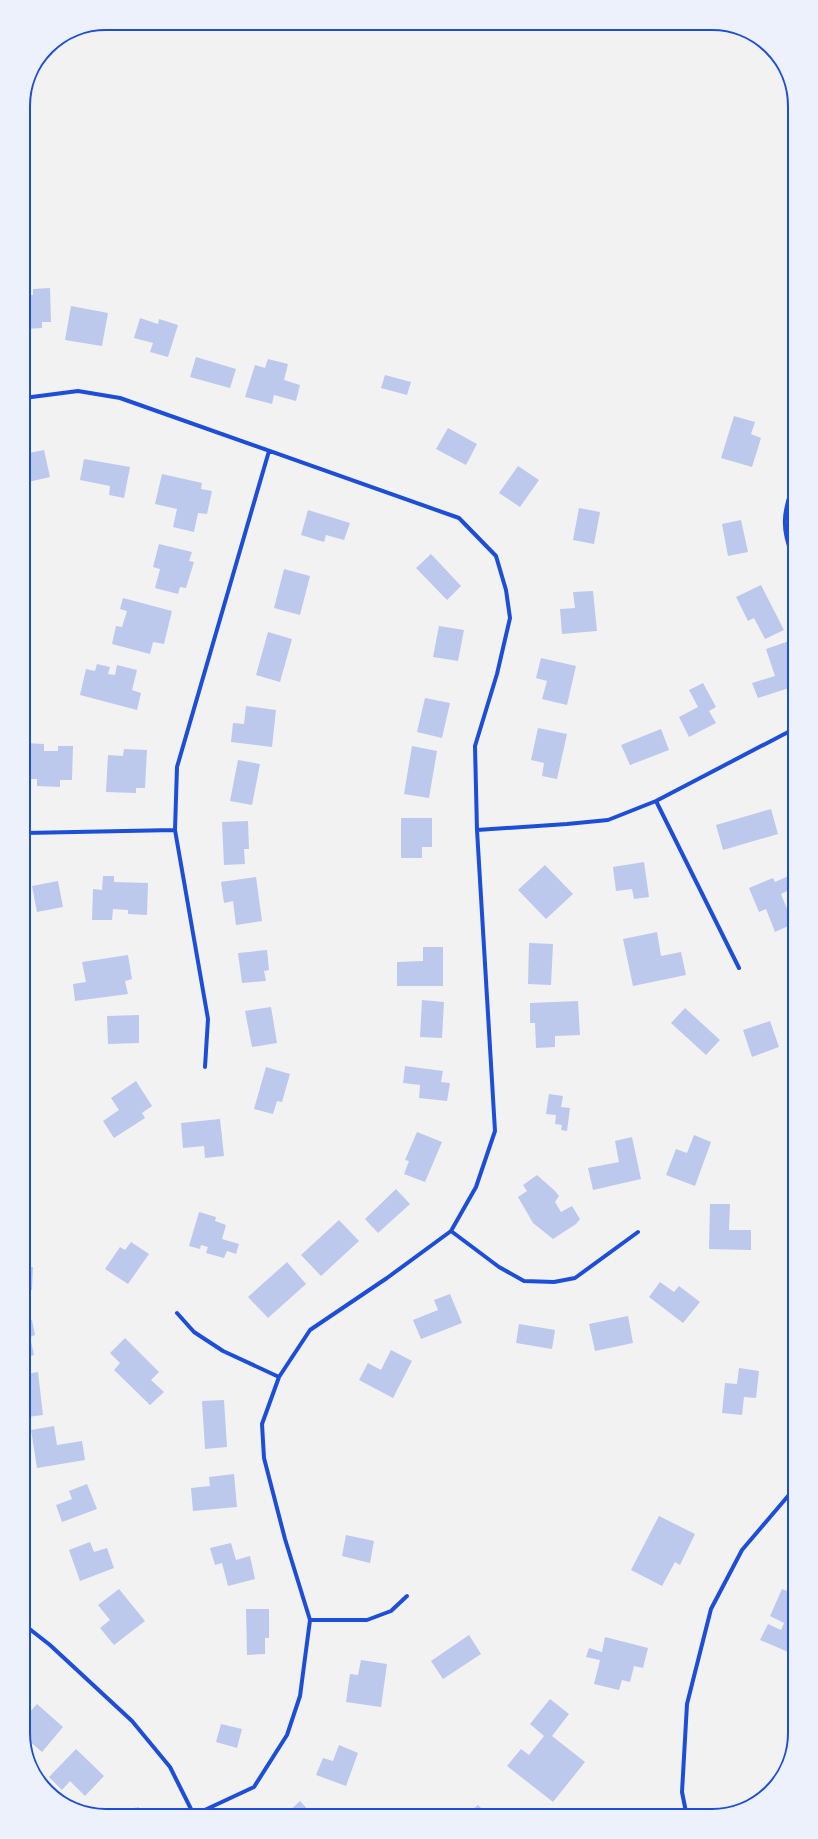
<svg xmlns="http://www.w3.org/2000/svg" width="818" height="1839" viewBox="0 0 818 1839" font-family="Montserrat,sans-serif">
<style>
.building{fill:#bdc9ec}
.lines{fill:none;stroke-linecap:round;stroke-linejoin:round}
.minor{stroke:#1d4ed8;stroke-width:4}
.rim{fill:none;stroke:#1d4ed8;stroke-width:2}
</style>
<rect width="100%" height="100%" fill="#f2f2f2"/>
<!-- building -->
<path class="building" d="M50,288L51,322H42V328L24,329V295H33V289Z
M71,306L108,313L102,346L65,340Z
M140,318L158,324L159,319L178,325L168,357L150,352L153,343L134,338Z
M196,357L236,369L230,388L190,377Z
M268,359L288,364L284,380L300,385L296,401L274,395L272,404L245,397L255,365L265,368Z
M385,375L411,382L407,395L381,388Z
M734,416L755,422L751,434L761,438L752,467L721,458Z
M448,428L477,444L466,465L436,449Z
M44,450L50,477L24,483V454Z
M84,459L130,467L124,498L109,495L110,486L80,480Z
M518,466L539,480L520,507L499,493Z
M162,474L202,483L201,489L212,491L207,514L198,513L194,532L173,527L177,509L155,504Z
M579,508L600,512L594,544L573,540Z
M308,510L350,523L344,540L326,535L324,542L301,535Z
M741,520L748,552L728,556L722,524Z
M159,544L192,552L189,561L194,562L186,588L180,587L178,594L155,588L160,569L153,567Z
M431,554L461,586L447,600L416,568Z
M284,569L310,576L300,615L274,608Z
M761,585L784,630L765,639L754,618L748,621L736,597Z
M593,591L597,631L562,634L560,609L575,608L573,592Z
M123,598L172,611L164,644L153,642L150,654L112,644L116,626L122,627L127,611L120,609Z
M439,626L464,630L458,661L433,657Z
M268,632L292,639L280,682L256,675Z
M789,641L792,650V687L758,698L752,683L775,676L766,649Z
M541,658L576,666L567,705L542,699L547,681L536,678Z
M97,664L110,667L108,674L115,675L117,665L137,670L132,690L141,693L137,710L80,695L86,669L95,671Z
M703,683L716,707L709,711L716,723L689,737L679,717L698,707L689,690Z
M425,698L450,703L442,738L417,732Z
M246,706L276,710L272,747L231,742L233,723L244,724Z
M538,728L567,734L557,779L542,776L544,763L531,760Z
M661,729L669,750L630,765L621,745Z
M25,743L44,744V751H58V746H73L72,780H60V787L37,786V779H25Z
M412,746L437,751L429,798L404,794Z
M124,749L147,750L145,788H136V793L106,792L108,755L123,756Z
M238,760L260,764L252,805L230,801Z
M771,809L778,834L723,850L716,825Z
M401,818H432V847H422V858H401Z
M248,821L249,849H244L245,864L224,865L222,822Z
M644,862L649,897L634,899L632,889L616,891L613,867Z
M545,865L573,894L546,919L518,890Z
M793,874V888L781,894L793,924L775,932L766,909L759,912L749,888L773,878L775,882Z
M103,876H114V882L148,883L147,915L128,914V910L113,909L112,920H92L93,889L102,890Z
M256,877L262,921L236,925L233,901L224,903L221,882Z
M58,881L63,907L37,912L32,886Z
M657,932L661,956L681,952L686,975L633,986L623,939Z
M529,943L553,944L551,985L528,984Z
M423,947H443V986H397V962L423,961Z
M267,950L269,970L264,971L266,981L242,983L238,953Z
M128,955L132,979L125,981L128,994L75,1001L73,984L86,982L82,962Z
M422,1000L444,1002L442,1038L420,1037Z
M578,1001L580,1035L555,1036V1047L536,1048L535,1023H530V1003Z
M271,1007L277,1043L252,1047L245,1011Z
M685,1008L720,1040L706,1055L671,1023Z
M139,1015V1043L108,1044L107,1016Z
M770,1021L779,1047L752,1057L743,1030Z
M405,1066L443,1071L441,1082L450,1083L447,1101L419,1098L420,1085L403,1083Z
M266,1067L290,1074L282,1102L277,1101L273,1114L254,1109Z
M136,1081L152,1106L142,1113L145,1118L114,1138L103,1121L119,1110L111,1098Z
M549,1094L563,1096L561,1107L570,1108L567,1131L561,1130L562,1125L555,1124L556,1115L546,1114Z
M220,1119L224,1156L205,1158L204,1146L183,1148L181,1123Z
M417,1132L442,1142L425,1182L404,1174L409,1161L405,1160Z
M694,1135L711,1142L695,1186L666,1175L676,1149L687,1153Z
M632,1137L641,1179L593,1190L588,1168L619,1162L615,1141Z
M537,1175L555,1191L559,1196L555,1202L561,1212L572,1206L580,1219L576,1224L553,1239L533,1223L518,1197L527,1191L523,1185Z
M396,1189L410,1204L378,1233L365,1219Z
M710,1204H730L729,1230H751V1250L709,1249Z
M199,1212L216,1217L215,1221L226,1225L222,1239L239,1244L236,1254L227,1251L224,1258L206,1253L208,1247L201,1245L200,1249L189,1246Z
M339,1220L359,1241L321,1276L301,1255Z
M131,1242L149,1254L128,1284L105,1269L120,1247L125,1250Z
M287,1262L306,1284L268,1318L248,1297Z
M26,1267H33L32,1290L26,1289Z
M660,1282L674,1292L679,1286L700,1302L683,1323L649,1297Z
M450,1294L462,1323L421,1339L413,1320L438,1310L434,1300Z
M628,1316L633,1343L595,1351L589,1324Z
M32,1320L35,1335L30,1337L34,1355L26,1357V1322Z
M519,1324L555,1330L552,1349L516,1343Z
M125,1338L159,1372L151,1380L164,1392L150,1405L114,1370L120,1363L110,1353Z
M391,1350L412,1361L393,1398L359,1380L368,1363L381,1370Z
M739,1368L759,1371L756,1398L744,1397L742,1415L722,1413L725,1383L737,1384Z
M38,1372L43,1415L27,1417L26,1374Z
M224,1400L227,1447L205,1449L202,1401Z
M54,1426L57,1445L82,1441L85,1460L37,1468L31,1430Z
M234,1474L237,1507L193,1511L191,1488L210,1486L209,1477Z
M87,1484L97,1509L62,1522L56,1505L72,1499L69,1491Z
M659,1516L695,1534L680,1565L675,1562L662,1586L631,1570Z
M346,1535L374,1541L370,1563L342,1556Z
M90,1542L94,1552L107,1548L114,1568L80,1581L69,1550Z
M231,1543L236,1560L250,1556L255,1579L228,1586L222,1563L215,1565L210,1548Z
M119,1589L145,1621L114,1645L100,1628L110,1620L98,1605Z
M782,1589L795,1594V1655L760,1640L768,1624L781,1630L784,1623L770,1616Z
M246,1609H269V1638H265V1654L247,1655Z
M469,1635L481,1654L443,1679L431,1661Z
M605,1637L648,1648L643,1668L634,1666L630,1682L622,1680L619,1690L594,1684L600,1660L586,1657L589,1648L602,1652Z
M361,1660L387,1664L381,1707L346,1702L350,1674L358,1675Z
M550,1699L569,1714L552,1736L585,1762L553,1802L507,1766L521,1749L529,1755L544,1736L530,1724Z
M37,1704L63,1727L42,1752L27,1739V1715Z
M221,1724L242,1729L237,1748L216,1742Z
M339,1745L358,1753L346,1786L316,1775L323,1758L333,1761Z
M76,1749L104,1776L85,1796L70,1781L62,1790L49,1777Z
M300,1801L312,1814L285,1815Z
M478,1805L486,1813H468Z
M139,1807L140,1816H112L111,1812Z"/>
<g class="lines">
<!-- minor -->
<path class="minor" d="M24,398L78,391L120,398L459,518L496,556L506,590L510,618L497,674L475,746L477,830L495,1131L476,1187L451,1231L387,1278L310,1330L279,1377L262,1424L264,1458L285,1539L310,1620L300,1696L287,1735L254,1787L194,1815
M792,489C783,513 782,530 792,554
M656,801L739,968
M477,830L567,824L608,820L656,801L792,730
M25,833L175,830
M205,1067L208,1019L175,830L177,767L269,451
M451,1231L499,1267L524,1281L554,1282L575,1278L638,1232
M177,1313L194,1332L223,1351L279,1377
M310,1620H367L391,1611L407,1596
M27,1627L50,1645L132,1721L170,1767L194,1815
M686,1812L682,1792L687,1704L711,1609L742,1550L794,1489"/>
</g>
<!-- crop -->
<path d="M0 0H818V1839H0ZM106 30H712A76 76 0 0 1 788 106V1733A76 76 0 0 1 712 1809H106A76 76 0 0 1 30 1733V106A76 76 0 0 1 106 30Z" fill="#edf1fc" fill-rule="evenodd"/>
<path class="rim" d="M106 30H712A76 76 0 0 1 788 106V1733A76 76 0 0 1 712 1809H106A76 76 0 0 1 30 1733V106A76 76 0 0 1 106 30Z"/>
</svg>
